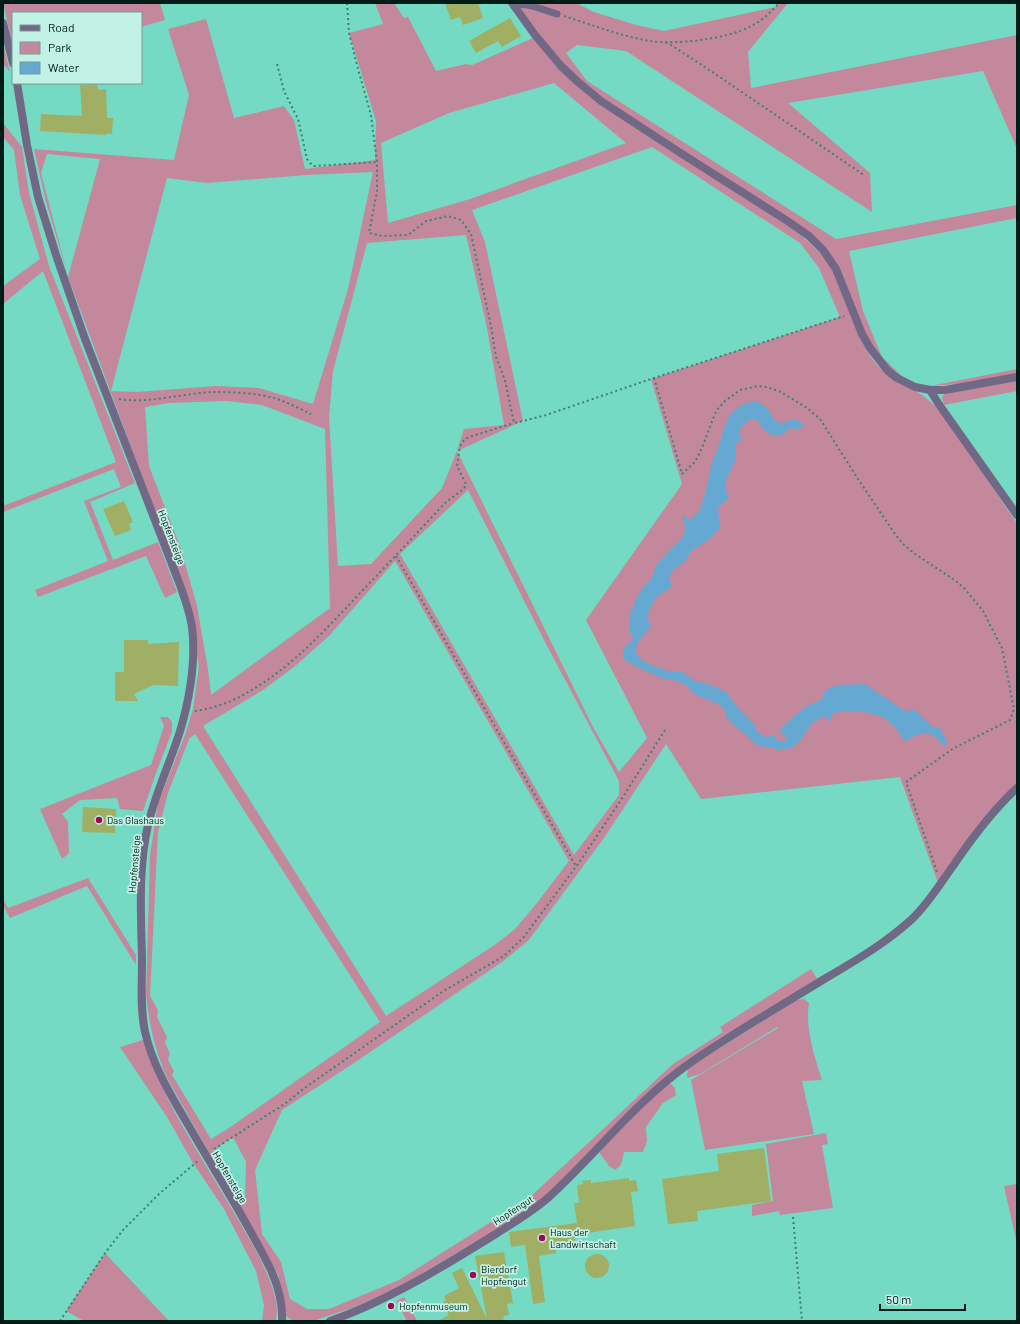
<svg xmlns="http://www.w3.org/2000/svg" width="1020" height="1324" viewBox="0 0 1020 1324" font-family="Barlow,sans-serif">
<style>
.green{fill:#c4889c;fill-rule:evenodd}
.water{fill:#65a9d3}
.building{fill:#a0af63}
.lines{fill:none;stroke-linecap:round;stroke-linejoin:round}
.path{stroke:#3d8071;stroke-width:2;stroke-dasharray:2 3;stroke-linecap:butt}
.service{stroke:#716885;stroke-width:7}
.minor{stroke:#716885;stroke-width:8}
.tertiary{stroke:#716885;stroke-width:8}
.poi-dot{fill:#9c0856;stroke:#c2f1e5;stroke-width:1.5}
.labels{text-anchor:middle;stroke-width:3.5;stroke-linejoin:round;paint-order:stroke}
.street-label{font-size:10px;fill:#001c16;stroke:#c2f1e5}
.poi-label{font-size:10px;fill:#001c16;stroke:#c2f1e5;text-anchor:start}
</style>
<rect width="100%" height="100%" fill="#74dac4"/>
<!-- green -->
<path class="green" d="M3,3H160L165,20L141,27V13H13V46Z
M375,3H394L404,18L408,17L436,71L466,64L472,65L533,38L557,67L775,217C799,233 819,247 834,273C838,279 840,286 842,293C850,312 856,333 867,351C872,360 881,370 889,376C904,386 920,391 933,404C966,439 988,484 1017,523V784L938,883L900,777L701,799L666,744L604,838L528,941L502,962L357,1061L282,1110L255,1170L262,1234L281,1262L290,1299L307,1309H329L399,1280L529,1198L673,1064L723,1032L720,1027L811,969L818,980L687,1063L541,1200L511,1221L394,1290L352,1308L313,1321H293L285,1315L278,1274L167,1078C155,1050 149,1024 146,994L150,855L158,803L185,735L193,709L199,666L189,601L133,452L68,277L100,159L47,154L41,173L67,272L46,202L34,149L174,160L189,95L168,29L206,19L234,118L284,106L294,120L305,169L375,160L376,121L349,33L383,24ZM554,83L626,143L470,199L388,223L381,143L449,113ZM652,147L800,243L819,268L840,317L651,379L682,484L586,620L647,738L619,772L593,727L457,451L523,421L485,242L472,210ZM373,172L348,289L313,404L259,388L215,386L137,392L111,391L167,178L207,183L306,175ZM466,235L486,323L504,425L464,429L457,451L442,488L371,564L338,566L329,417L333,371L367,243ZM226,401L262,405L325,429L330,608L211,695L208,669L197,606L181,549L149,466L145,407L169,403ZM468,490L546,644L619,781V795L574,855L400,554ZM395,561L569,861L537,903L515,929L496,944L386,1016L203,726L263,690L294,667L329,636ZM195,734L380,1022L229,1128L211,1139L172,1075L174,1071L168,1060L170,1054L165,1043L167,1037L157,1017L158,1010L150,996L158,832L168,793L189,739ZM233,1137L246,1162L245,1204L213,1151Z
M517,3H576L594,12L636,25L664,31L776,7L779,3H788L748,52L751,88L1017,35V149L983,71L788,103L870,173L872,212L626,51L577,45L566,53L587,81L836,239L1017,205V218L849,251L863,311L882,357L904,378L887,366L869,342L855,309L843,276L827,249L620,111L578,78L547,47L529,22Z
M3,43L10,72L3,64Z
M3,123L22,147L29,193L49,266L135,483L90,502L113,560L158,542L177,592L165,598L146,556L38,597L35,590L108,561L84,501L121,487L114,469L3,512V506L116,462L43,271L3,304V286L40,259L20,195L14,150L3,137Z
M1017,369V374L957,384L930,386Z
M1017,380V391L944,405L942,397L945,393Z
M160,717H168L172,722V732L156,773L143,811L120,809L117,798L80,800L62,814L68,822L69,853L62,859L40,809L151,765L164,726Z
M88,878L136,955V965L87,886L10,918L3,905V899L8,908Z
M804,999L809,1003C805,1028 814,1055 822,1080L802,1081L814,1134L705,1150L691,1080L778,1028L777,1027L700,1074L687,1078L688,1068L796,1000Z
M143,1040C161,1096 196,1148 226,1199C242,1227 275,1277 277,1309C277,1313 276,1317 276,1321H262L264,1305L256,1271L224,1209L193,1163L167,1117L120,1047Z
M670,1083L675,1088L676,1095L663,1103L646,1127L647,1141L643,1152H624L621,1165L615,1170L609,1166L599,1152L645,1104Z
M826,1133L828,1144L822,1145L833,1208L780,1215L779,1211L752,1216V1205L773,1201L766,1144Z
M1017,1184V1244L1004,1186Z
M105,1253L169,1321H84L66,1311Z
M404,1297L417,1321H407L396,1301Z"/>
<!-- water -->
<path class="water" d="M757,401L766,407L776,422L783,423L795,419L802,423L804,427L797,429L790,428L781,436C764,434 766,432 756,419C748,418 741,426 739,433L742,440L736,443V459L725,482V488L729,498L718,508L720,528L710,539L691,551L686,560L673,570L669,578L672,585C668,590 665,591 661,594C652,600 650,608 647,618L651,626L638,642L635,652L642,660L653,666L672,672H683L693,680L714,686L726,692L738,708L754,724L757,732L767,737L773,735L778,740L784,742L787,737L779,731L782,727L805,707L822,699L823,695L826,690L836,685L865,684L905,711L915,710L933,727L940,728L948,744L944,746C941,743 936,737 932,735C923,731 911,737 904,742C893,718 877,712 852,711C844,711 838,710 831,715L832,722L825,716L811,724L800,741L792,748L779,750L769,747L757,746L745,734L731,723L726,716L724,709L718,704L694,694L686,685L677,681L662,678L633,665L623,659V649L633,639L630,632V614L637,597L644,586L651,579L657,564L682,538L686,528L683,524V514L689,520C704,515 707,481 711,467C712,461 715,455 717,450C723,435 724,416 740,406C745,403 751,402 757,401Z"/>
<!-- building -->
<path class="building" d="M445,3H478L483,18L463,25L460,17L451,20Z
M510,18L521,36L502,47L498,41L476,53L469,41Z
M97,84L98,90L106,89L107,118H113L112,134H106V135L40,131L41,114L82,116L80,85Z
M124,501L133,522L129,524L131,530L115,536L103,509Z
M124,640H148V644L179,642L178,686L153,685L134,694L138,701H115V672H124Z
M83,807L116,809L115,833L82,832Z
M764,1148L771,1201L697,1211L698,1221L668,1224L662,1179L719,1171L717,1154Z
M629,1178V1181L636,1180L638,1191L631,1192L635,1226L574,1235L576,1248L556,1250V1253L539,1256L545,1302L533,1304L525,1245L511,1247L509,1232L577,1223L574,1203H579L577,1185L583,1184L582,1181L591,1180V1183Z
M504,1252L513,1303L507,1304L509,1315L504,1316L503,1321H438L449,1315L443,1302L446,1300L444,1296L459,1288L452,1273L462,1268L487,1319L475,1256Z
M585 1266a12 12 0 1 1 24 0a12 12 0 1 1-24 0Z"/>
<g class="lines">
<!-- path -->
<path class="path" d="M347,3L349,33L358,69L371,115L377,162V191L369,233L383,236L408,235L426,221L448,216L461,220L471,234L491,326L496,357L505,380L514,423L523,421L546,415L654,378L844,316
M564,16C592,25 621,36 650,41C676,45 728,39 751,26C762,21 771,12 779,3
M666,42L702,65L864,175
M277,64L284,91L298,119L307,159L310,163L314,166L377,162
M654,378L682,474L695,462L702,448L716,411L725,401L740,390L758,386L767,387L781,392L807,408L820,419L858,479L895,534L903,544L915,554L956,581L965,589L983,611L1002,648L1014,709L1010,720L954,748L906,782L937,872
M119,399C148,404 184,393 214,392C233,392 259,393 277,399C289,403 300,409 311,414
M396,556L576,866
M195,711C210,709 229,703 241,696C289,671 325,630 362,591C390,562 417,533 445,503L461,491L464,489L466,484L457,466L460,446L464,440L469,437L514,423
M214,1149L286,1103L306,1087L442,992L504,956L523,938L578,864L621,800L665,730
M793,1217L802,1321
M60,1321L105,1253L123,1230L159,1194L199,1160"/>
<!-- service -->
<path class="service" d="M514,6C525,1 546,11 557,14"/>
<!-- minor -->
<path class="minor" d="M512,3L535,35L561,66L578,82L601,101L679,152L789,222L809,236L823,250L836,269L862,334L870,348L888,371L897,378L915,387L930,390H945L1017,377
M930,390L938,403L1017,515
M330,1321C386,1302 444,1266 494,1235C513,1223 532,1212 549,1197C597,1153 636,1101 690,1063C732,1034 777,1008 821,981C853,962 885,944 912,919C928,904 940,884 953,866C972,838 992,811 1017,788"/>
<!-- tertiary -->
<path class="tertiary" d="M3,23L13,63
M17,83L27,145L38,197L56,255L85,339L180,585C185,599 190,613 192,627C196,660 190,696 181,728C171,761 156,791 148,825C138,868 141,915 142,959C142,983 140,1009 145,1032C153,1067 172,1097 190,1128C217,1175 247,1221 271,1270C278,1286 283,1303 282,1321"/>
</g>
<!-- markers -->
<g class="poi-dot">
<circle cx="99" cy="820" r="4"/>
<circle cx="542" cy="1238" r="4"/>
<circle cx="473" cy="1275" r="4"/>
<circle cx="391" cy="1306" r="4"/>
</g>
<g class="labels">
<!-- street labels -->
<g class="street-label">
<text transform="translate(172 537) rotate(69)" y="4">Hopfensteige</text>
<text transform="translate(134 864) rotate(-85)" y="4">Hopfensteige</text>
<text transform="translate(230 1177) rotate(60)" y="4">Hopfensteige</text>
<text transform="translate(513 1210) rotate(-33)" y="4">Hopfengut</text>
</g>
<!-- poi labels -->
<g class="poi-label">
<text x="107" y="824">Das Glashaus</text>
<text x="550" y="1236">Haus der<tspan x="550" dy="12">Landwirtschaft</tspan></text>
<text x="481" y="1273">Bierdorf<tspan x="481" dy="12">Hopfengut</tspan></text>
<text x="399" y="1310">Hopfenmuseum</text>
</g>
</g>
<!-- border -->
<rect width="1020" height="1324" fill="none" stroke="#001c16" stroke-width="8"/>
<!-- legend -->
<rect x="12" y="12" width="130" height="72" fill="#c2f1e5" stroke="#749c92"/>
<rect x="20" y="25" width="20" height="6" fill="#716885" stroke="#749c92"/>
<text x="48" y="32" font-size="12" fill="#001c16">Road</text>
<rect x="20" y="42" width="20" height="12" fill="#c4889c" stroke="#749c92"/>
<text x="48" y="52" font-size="12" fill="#001c16">Park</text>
<rect x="20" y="62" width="20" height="12" fill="#65a9d3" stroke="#749c92"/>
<text x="48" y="72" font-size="12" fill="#001c16">Water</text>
<!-- scale -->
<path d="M880 1304v6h85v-6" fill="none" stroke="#001c16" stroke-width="2"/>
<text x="886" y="1304" font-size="12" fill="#001c16" stroke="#c2f1e5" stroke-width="3" paint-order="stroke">50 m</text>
</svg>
